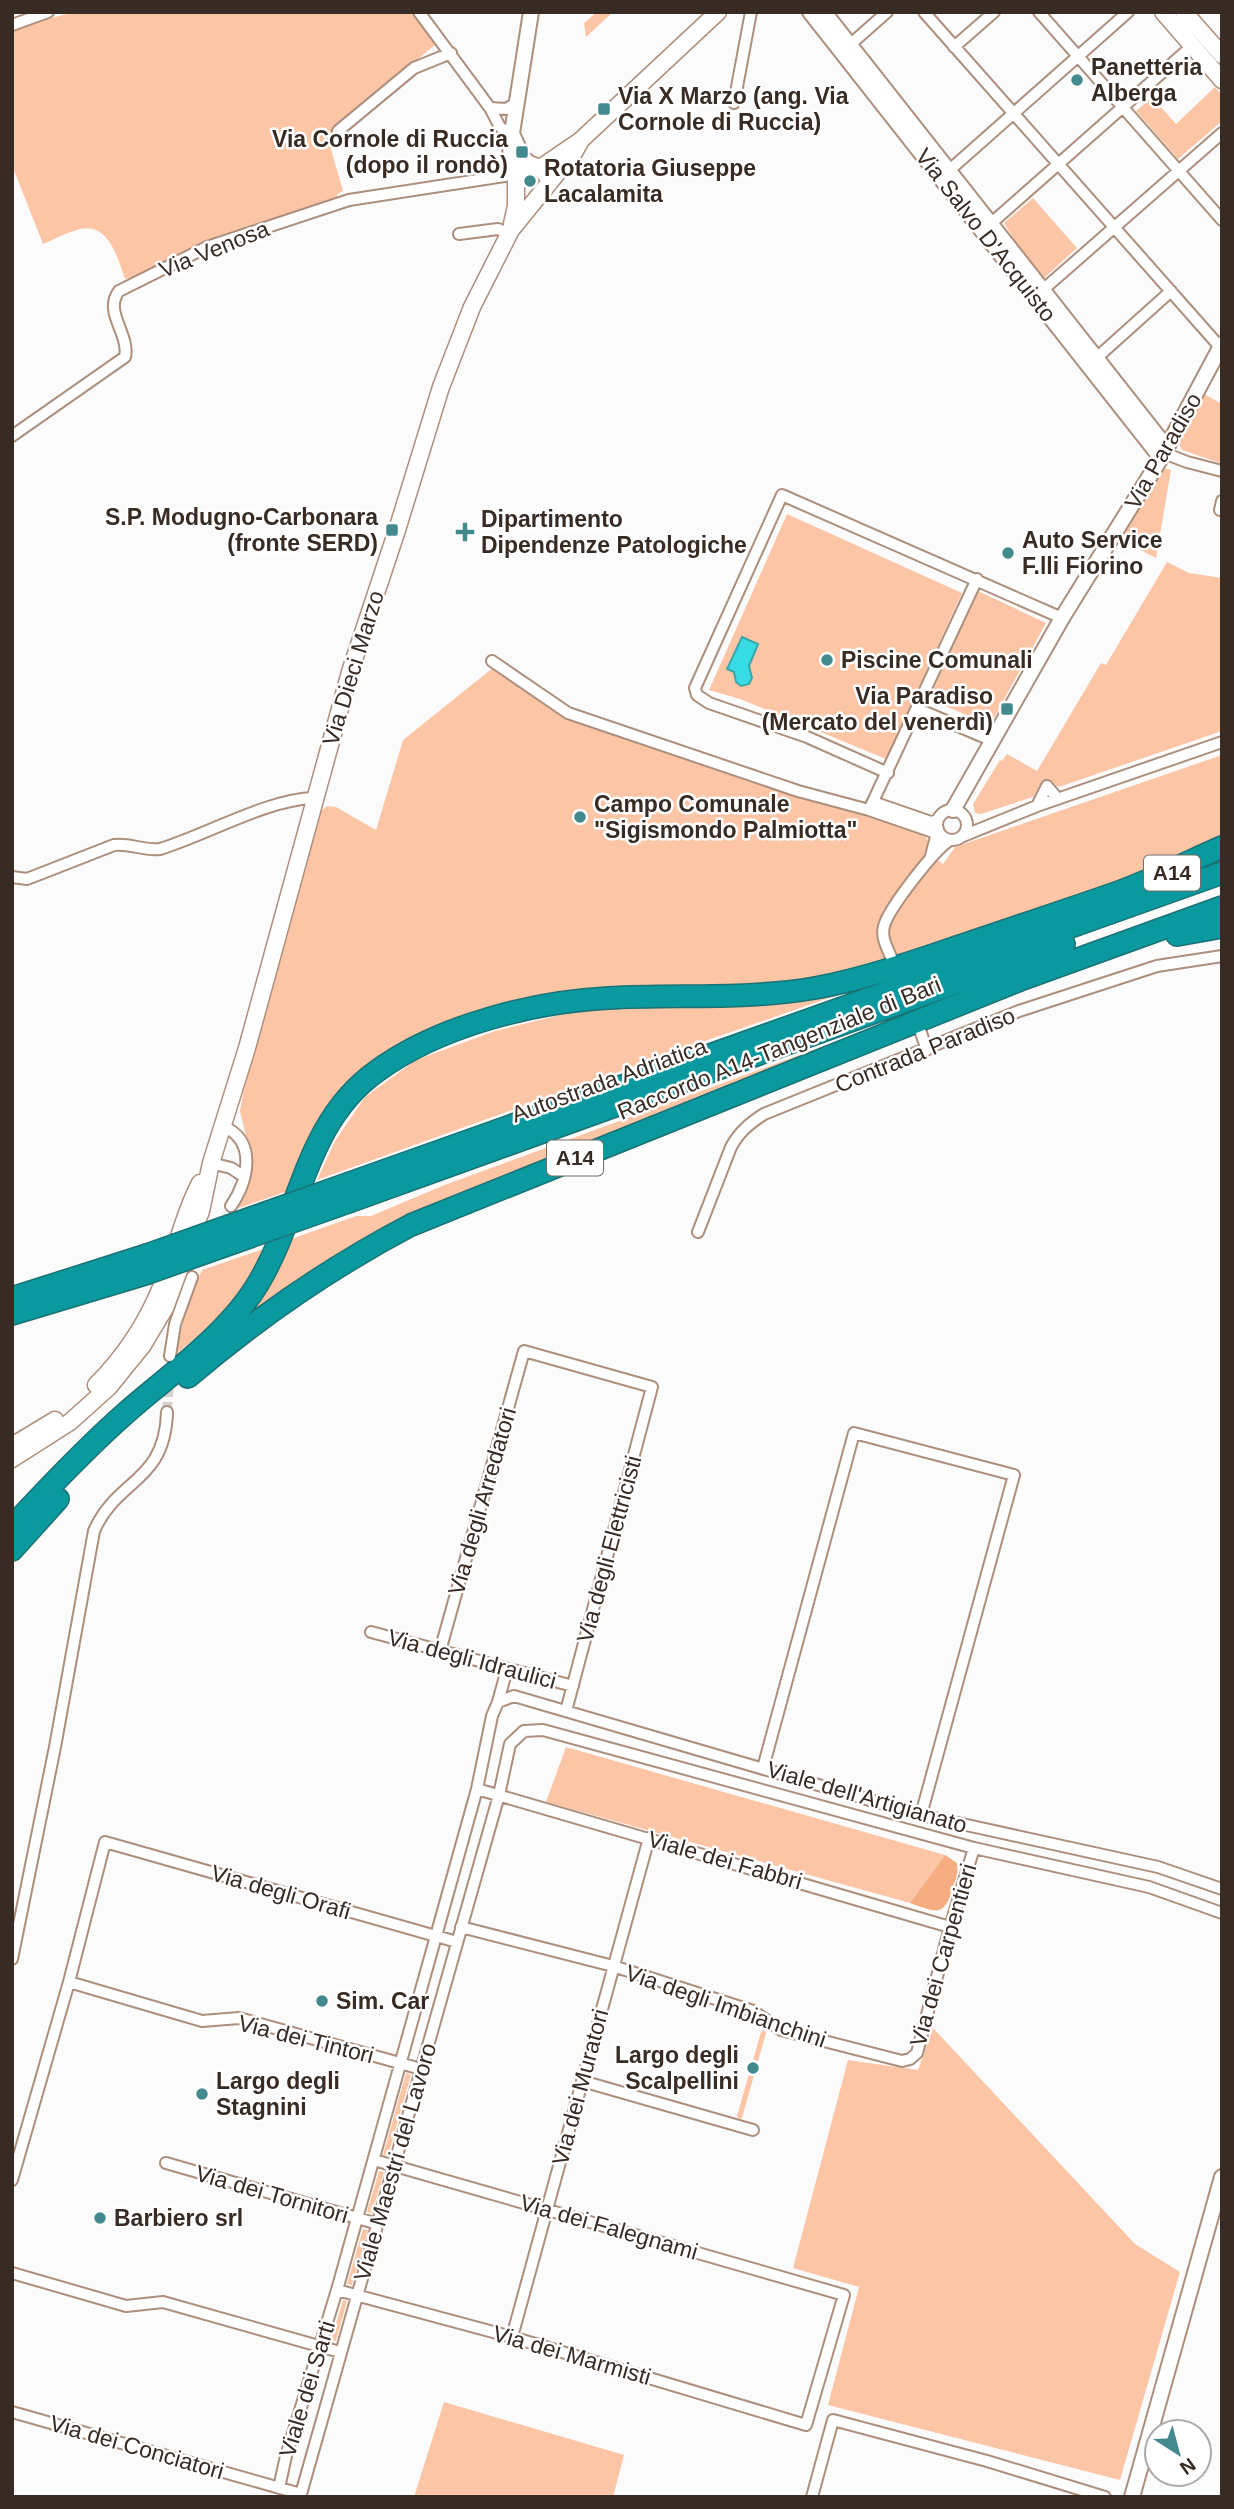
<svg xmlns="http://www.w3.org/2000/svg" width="1234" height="2509" viewBox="0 0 1234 2509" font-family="Arial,sans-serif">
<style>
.green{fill:#fcc6a6}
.forest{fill:#f5ad81}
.water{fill:#37dce4;stroke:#37a7aa;stroke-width:2}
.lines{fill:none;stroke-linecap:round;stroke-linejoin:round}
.minor-tunnel{stroke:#d4d1d0;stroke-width:10;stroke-dasharray:10 5;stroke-linecap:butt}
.minor-casing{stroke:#ad8f7d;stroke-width:14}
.tertiary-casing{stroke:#ad8f7d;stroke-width:18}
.secondary-casing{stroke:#ad8f7d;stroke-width:19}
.motorway-casing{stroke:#1a7274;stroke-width:24}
.minor{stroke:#fff;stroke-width:10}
.tertiary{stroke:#fff;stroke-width:14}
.secondary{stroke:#fff;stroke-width:16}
.motorway{stroke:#0a999f;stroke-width:21}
.motorway-bridge-casing{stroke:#1a7274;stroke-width:24;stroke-linecap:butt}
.motorway-bridge{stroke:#0a999f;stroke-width:21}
.poi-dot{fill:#428a8e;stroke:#fff;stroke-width:2.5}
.labels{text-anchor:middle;stroke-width:5;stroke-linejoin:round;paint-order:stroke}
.shield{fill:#fff;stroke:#736b65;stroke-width:2}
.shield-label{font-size:21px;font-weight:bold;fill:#372b23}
.poi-label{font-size:23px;font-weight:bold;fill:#372b23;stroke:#fff;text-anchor:start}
.street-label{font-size:23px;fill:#372b23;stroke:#fff}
</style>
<rect width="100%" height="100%" fill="#fbfbfb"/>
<!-- green -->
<path class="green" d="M76,12H416L431,31L435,45L332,130L330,146L343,191L337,194L338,204L142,275L125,279C118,259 109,222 80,229C68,232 55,239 43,244L12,165V31L34,22Z
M597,12H613L586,37L584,23Z
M1215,87L1222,95V121L1178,159L1136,111L1152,97L1176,124Z
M1033,198L1077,248L1044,278L1022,253L1004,223Z
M1204,394L1222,404L1220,463L1182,450L1178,442Z
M1163,468L1171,470L1156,558L1119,539Z
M787,514L962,593L886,759L740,699L709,690Z
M1167,562L1189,573L1222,578V731L1059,787L1044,779L1033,797L981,814L975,813L973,804L1000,760L1002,761L1007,754L1037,771L1101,663L1106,665Z
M978,591L1046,623L990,725L929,699Z
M494,667L564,717L918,829C951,851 896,887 887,910C883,919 887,948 888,959L844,972L786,985L628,992L411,1044L299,1160L288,1191L236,1209L248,1184L250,1172L248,1145L240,1111L243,1094L317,815L327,806L336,807L376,830L403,740Z
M1222,755V843L1063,901L894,957L887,932L891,919L935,858L943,864L955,847Z
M892,976L685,1048L317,1180L335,1141L365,1097L416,1060L495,1031L584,1009L663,1005L735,1007L810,999Z
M955,998L445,1202L226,1337L256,1306L274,1278L291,1239L356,1216H371L442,1186Z
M269,1247C249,1292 213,1324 175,1355L189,1298L202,1270Z
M566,1747L945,1855L910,1903L546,1802Z
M933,2028L1135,2244L1180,2272L1120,2480L828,2405L859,2287L793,2268L848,2060L918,2070Z
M764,2030L766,2033L742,2118L739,2119L737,2116L761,2032Z
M406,2073L411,2075L388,2156L383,2155Z
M379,2171L384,2172L372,2213L367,2212Z
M363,2229L368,2230L352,2285L347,2284Z
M343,2300L347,2301L336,2341L331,2340Z
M444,2402L624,2455L613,2497H414Z"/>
<!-- forest -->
<path class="forest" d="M945,1855L957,1863C959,1873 955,1881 952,1890C944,1919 933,1911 910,1903Z"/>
<!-- water -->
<path class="water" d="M742,637L758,644L749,666L752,678L749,684L741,686L736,682L734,672L727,669Z"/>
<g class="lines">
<!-- minor-tunnel -->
<path class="minor-tunnel" d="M167,1412L169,1377"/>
<defs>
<path id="minor" d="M419,12L490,108L500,127L513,136
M924,12L1220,347
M1039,12L1222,220
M12,25L48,12
M954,47L994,12
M844,50L887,12
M734,103L751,12
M490,108L506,109L518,102
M338,131L414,68L451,53
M944,175L1128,12
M987,227L1192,46
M459,234L498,229L509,233
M1037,295L1222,133
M1092,362L1171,291
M12,436L125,357C130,334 103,312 119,291L207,247L349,200L517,174
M1164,453L1187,462L1222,471
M1220,510L1222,501
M492,661L568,713L798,791L869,810L933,832L938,829L931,856
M918,709L993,741
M888,773L807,737L709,703L697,695L695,688L782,495L1062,618
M873,802L931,822L938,820
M1037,806L1047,786L1058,799
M869,810L977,579
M937 825a15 15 0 1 1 30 0a15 15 0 1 1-30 0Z
M963,836L1037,806L1222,742
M12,877L27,879L114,845C130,843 144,851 160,849C206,835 268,799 314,798
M891,957C887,947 881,938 884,926C889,908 934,850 950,840
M920,1030L927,1050
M222,1126C258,1140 248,1181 231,1206
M211,1163L231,1168L243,1176
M698,1232L731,1147C739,1132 750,1123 764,1114L1019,1011L1157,966L1222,956
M170,1356L175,1324L192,1277
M371,1632L573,1686
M440,1651L524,1351L652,1387L566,1711
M498,1702L507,1669
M763,1768L854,1433L1014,1475L921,1815
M477,1789L950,1927
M461,1927L613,1966L753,2011L781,2030L902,2061L910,2059L917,2053L950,1927L974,1848
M12,1959L55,1747L94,1531C117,1478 165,1483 167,1412
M69,1982L202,2021L239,2018L421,2069
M582,2081L753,2130
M166,2163L378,2224
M12,2180L69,1982L105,1842L457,1942
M12,2273L126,2306L163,2302L340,2352
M337,2290L512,2337L806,2425L844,2295L374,2160
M512,2337L649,1838
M12,2412L301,2494L499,1795L510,1744L524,1731L543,1730L974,1848L1149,1887L1222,1913
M279,2488L286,2456L337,2290L436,1936L477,1789L492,1716L498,1702L514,1696L921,1815L1158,1867L1222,1889
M812,2497L833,2420L987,2461L1105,2497"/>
<path id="tertiary" d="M810,12L1161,458
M824,12L1167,448
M513,136L523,158L532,165
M517,174L512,168L510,146L531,12
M953,810L1062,618L1164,453L1222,344
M1132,2497L1222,2177"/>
<path id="secondary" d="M1163,12L1222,80
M1184,12L1222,55
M540,168L581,140L718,12
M512,224L516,206V179L519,170L532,165L540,168L545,174
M96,1385C124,1357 147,1322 162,1285C176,1252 183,1215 200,1183
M12,1446L55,1420
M12,1459L70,1422L109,1387L143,1345L165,1308L201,1211L211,1163L247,1048L350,672L397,530L441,387L472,307L511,230L575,151L581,140"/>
<path id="motorway" d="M1177,935L1222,927
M350,1183L1222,873
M351,1201L1064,944
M12,1298L147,1255
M12,1314L145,1274
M188,1377C257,1318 331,1267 411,1225L1020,980L1222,907
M12,1527C49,1487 87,1447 128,1411C172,1373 230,1332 259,1282C301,1211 305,1122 377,1071C439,1026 532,1002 608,998C677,994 746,1000 815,988C869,978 921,959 972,942C1021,925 1071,909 1119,892C1154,879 1188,862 1222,847
M12,1550L58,1499"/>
</defs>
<!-- minor casing -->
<use href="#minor" class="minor-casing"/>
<!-- tertiary casing -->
<use href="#tertiary" class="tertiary-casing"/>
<!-- secondary casing -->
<use href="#secondary" class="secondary-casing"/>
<!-- motorway casing -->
<use href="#motorway" class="motorway-casing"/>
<!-- minor -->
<use href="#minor" class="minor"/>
<!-- tertiary -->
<use href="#tertiary" class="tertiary"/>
<!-- secondary -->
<use href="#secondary" class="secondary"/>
<!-- motorway -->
<use href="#motorway" class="motorway"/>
<defs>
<path id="motorway-bridge" d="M147,1255L350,1183
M145,1274L351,1201"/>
</defs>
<!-- motorway-bridge casing -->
<use href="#motorway-bridge" class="motorway-bridge-casing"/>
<!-- motorway-bridge -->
<use href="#motorway-bridge" class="motorway-bridge"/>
</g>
<!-- markers -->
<g class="poi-dot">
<circle cx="1077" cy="80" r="7"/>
<rect x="597" y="102" width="14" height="14" rx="3.5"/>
<rect x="515" y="145" width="14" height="14" rx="3.5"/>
<circle cx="530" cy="181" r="7"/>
<rect x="385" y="523" width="14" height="14" rx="3.5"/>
<path d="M461.5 521.5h7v7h7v7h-7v7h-7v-7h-7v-7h7z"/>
<circle cx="1008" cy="553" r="7"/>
<circle cx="827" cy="660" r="7"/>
<rect x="1000" y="702" width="14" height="14" rx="3.5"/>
<circle cx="580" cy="817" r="7"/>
<circle cx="322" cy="2001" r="7"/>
<circle cx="753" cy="2068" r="7"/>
<circle cx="202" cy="2094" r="7"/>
<circle cx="100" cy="2218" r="7"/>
</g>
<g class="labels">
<!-- shield labels -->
<g class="shield">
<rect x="1144" y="855.5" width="56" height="35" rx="5"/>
<rect x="547" y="1140.5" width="56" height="35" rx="5"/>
</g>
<g class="shield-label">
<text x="1172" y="880">A14</text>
<text x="575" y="1165">A14</text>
</g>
<!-- poi labels -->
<g class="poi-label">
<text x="1091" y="75">Panetteria<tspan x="1091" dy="26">Alberga</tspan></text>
<text x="618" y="104">Via X Marzo (ang. Via<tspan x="618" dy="26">Cornole di Ruccia)</tspan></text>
<text x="508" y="147" text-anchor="end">Via Cornole di Ruccia<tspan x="508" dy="26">(dopo il rondò)</tspan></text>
<text x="544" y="176">Rotatoria Giuseppe<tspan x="544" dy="26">Lacalamita</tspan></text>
<text x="378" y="525" text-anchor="end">S.P. Modugno-Carbonara<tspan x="378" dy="26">(fronte SERD)</tspan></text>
<text x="481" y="527">Dipartimento<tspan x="481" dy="26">Dipendenze Patologiche</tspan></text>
<text x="1022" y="548">Auto Service<tspan x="1022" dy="26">F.lli Fiorino</tspan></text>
<text x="841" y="668">Piscine Comunali</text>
<text x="993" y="704" text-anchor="end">Via Paradiso<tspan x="993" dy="26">(Mercato del venerdì)</tspan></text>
<text x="594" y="812">Campo Comunale<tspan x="594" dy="26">"Sigismondo Palmiotta"</tspan></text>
<text x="336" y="2009">Sim. Car</text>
<text x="739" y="2063" text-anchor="end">Largo degli<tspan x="739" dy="26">Scalpellini</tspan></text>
<text x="216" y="2089">Largo degli<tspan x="216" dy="26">Stagnini</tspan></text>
<text x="114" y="2226">Barbiero srl</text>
</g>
<!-- street labels -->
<g class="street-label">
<text transform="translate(986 235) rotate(52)" y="8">Via Salvo D'Acquisto</text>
<text transform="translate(214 249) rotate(-22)" y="8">Via Venosa</text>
<text transform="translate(1163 451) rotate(-60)" y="8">Via Paradiso</text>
<text transform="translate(353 668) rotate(-73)" y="8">Via Dieci Marzo</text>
<text transform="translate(779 1048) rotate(-22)" y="8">Raccordo A14-Tangenziale di Bari</text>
<text transform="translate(925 1050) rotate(-22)" y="8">Contrada Paradiso</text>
<text transform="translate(609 1080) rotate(-20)" y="8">Autostrada Adriatica</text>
<text transform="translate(482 1501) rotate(-74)" y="8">Via degli Arredatori</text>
<text transform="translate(609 1549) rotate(-75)" y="8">Via degli Elettricisti</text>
<text transform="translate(472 1659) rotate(15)" y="8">Via degli Idraulici</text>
<text transform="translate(867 1797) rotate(16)" y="8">Viale dell'Artigianato</text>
<text transform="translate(725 1860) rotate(16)" y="8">Viale dei Fabbri</text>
<text transform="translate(281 1892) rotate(16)" y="8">Via degli Orafi</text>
<text transform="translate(943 1955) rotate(-74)" y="8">Via dei Carpentieri</text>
<text transform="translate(726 2006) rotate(19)" y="8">Via degli Imbianchini</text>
<text transform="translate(306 2039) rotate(14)" y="8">Via dei Tintori</text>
<text transform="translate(580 2087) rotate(-75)" y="8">Via dei Muratori</text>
<text transform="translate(395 2162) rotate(-74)" y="8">Viale Maestri del Lavoro</text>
<text transform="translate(272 2194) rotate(16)" y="8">Via dei Tornitori</text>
<text transform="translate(609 2227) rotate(16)" y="8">Via dei Falegnami</text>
<text transform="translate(572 2355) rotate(16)" y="8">Via dei Marmisti</text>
<text transform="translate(307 2389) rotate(-73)" y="8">Viale dei Sarti</text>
<text transform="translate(137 2447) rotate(16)" y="8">Via dei Conciatori</text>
</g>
</g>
<!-- border -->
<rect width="1234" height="2509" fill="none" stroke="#372b23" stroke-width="28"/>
<!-- north arrow -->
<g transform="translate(1178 2453) rotate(144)"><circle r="33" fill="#ffffff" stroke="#afaaa7" stroke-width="2"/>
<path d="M0-5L12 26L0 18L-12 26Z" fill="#428a8e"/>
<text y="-10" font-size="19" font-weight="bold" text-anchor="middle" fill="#372b23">N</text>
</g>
</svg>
